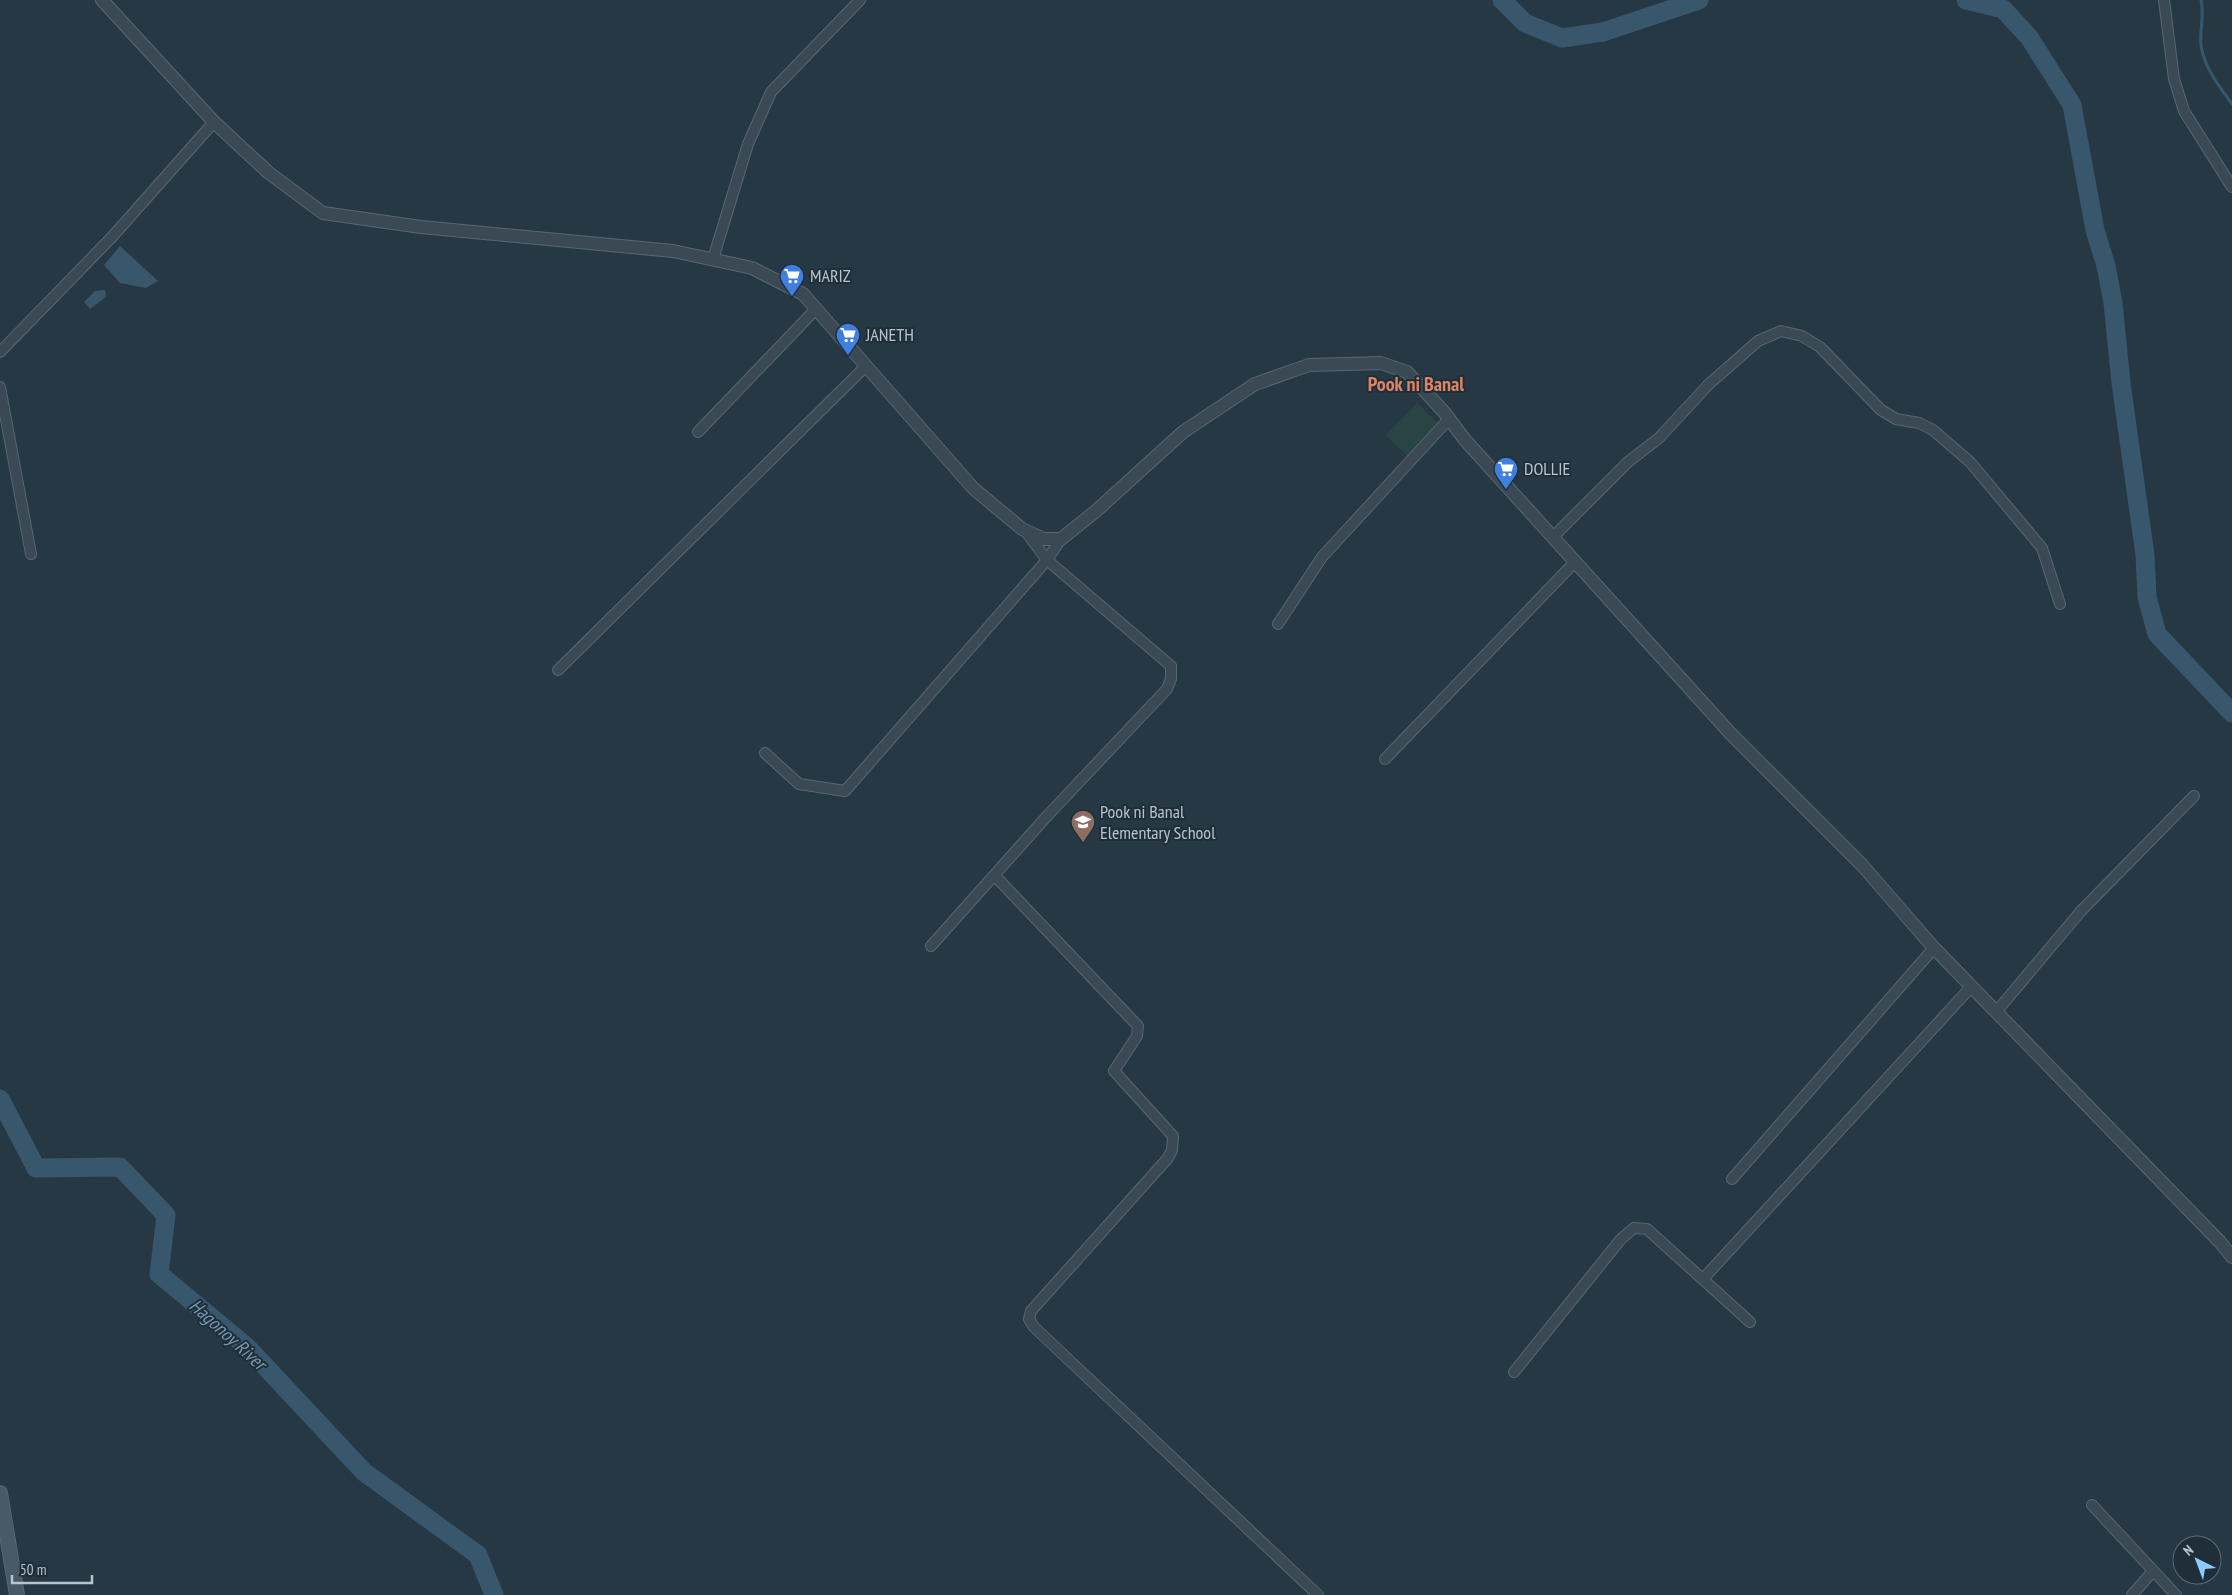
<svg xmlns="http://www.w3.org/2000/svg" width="2232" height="1595" viewBox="0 0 2232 1595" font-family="'PT Sans Narrow',sans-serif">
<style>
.green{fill:#284544}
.water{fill:#38576c}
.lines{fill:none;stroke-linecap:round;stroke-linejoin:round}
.stream{stroke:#38576c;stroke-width:3}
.river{stroke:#38576c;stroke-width:19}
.minor-casing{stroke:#596771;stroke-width:12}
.tertiary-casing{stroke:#596771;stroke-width:14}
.secondary-casing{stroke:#596771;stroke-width:16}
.minor{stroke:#3a4954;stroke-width:10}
.tertiary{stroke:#3a4954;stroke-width:12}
.secondary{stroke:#485967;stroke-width:14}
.labels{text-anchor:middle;stroke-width:4;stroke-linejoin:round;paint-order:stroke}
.poi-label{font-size:18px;fill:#b8c4cd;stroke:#1f2e39;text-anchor:start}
.water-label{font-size:19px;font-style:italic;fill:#7699b2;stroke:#1f2e39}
.quarter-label{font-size:20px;font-weight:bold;fill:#dc8464;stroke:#1f2e39}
</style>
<rect width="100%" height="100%" fill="#253844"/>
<!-- green -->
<path class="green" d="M1417,403L1440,425L1408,457L1386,435Z"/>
<!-- water -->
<path class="water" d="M120,246L158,281L146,288L120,283L104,265Z
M105,290L106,297L90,309L84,302L95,291Z"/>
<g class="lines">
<!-- stream -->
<path class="stream" d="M2201,0C2205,16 2199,31 2201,46C2205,69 2219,86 2232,104"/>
<!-- river -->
<path class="river" d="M1502,0L1525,23L1562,38L1603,32L1699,0
M1966,0L2003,9L2029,37L2072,105L2095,230L2106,266L2113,303L2121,383L2145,555L2147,597L2157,634L2232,713
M0,1099L36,1168L120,1167L166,1215L159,1274L247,1347L364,1472L478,1555L494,1595"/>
<defs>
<path id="minor" d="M2164,0L2174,79L2184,111L2232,187
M713,259L748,144L771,92L860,0
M0,352L112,237L214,122
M0,387L31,554
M698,432L816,309
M1553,537L1628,462L1659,438L1709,384L1758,341L1781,331L1802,336L1820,347L1881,410L1896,419L1919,423L1933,430L1970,462L2042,548L2060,604
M1278,624L1322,557L1449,419
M558,670L865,367
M765,753L799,784L845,791L1047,560L1026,532
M1385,759L1575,562
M995,876L1138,1026L1137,1036L1114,1071L1173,1136L1172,1150L1168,1158L1031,1311L1029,1319L1034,1327L1318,1595
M931,946L1048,815L1167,689L1171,679V666L1047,560L1061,539
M1996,1012L2081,911L2194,796
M1732,1179L1934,948
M1703,1279L1971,987
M1514,1372L1621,1239L1634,1228L1647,1229L1750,1322
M2092,1505L2176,1595
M2132,1595L2153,1571"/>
<path id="tertiary" d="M102,0L214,122L269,173L323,213L421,227L673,251L752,268L803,294L973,488L1022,529L1044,539H1061L1096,511L1183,432L1255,384L1309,365L1381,363L1407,372L1444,412L1465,440L1731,734L1862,865L1934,948L2220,1242L2232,1257"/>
<path id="secondary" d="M0,1493L17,1595"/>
</defs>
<!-- minor casing -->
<use href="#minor" class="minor-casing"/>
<!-- tertiary casing -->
<use href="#tertiary" class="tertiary-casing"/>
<!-- secondary casing -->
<use href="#secondary" class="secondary-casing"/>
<!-- minor -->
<use href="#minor" class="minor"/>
<!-- tertiary -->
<use href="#tertiary" class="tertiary"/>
<!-- secondary -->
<use href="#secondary" class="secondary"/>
</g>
<!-- icons -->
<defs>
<symbol id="supermarket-pin" viewBox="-11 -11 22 30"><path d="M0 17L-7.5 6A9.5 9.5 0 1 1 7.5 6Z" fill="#3f7fe0" stroke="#1f2e39"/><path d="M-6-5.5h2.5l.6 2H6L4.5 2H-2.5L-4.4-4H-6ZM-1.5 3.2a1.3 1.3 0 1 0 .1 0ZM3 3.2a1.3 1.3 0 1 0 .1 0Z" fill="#fff"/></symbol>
<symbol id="school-pin" viewBox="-11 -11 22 30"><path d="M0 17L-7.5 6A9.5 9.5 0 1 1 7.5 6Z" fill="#8d6e63" stroke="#1f2e39"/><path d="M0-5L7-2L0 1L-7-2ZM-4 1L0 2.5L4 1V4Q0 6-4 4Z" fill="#fff"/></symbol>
</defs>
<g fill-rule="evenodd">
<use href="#supermarket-pin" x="778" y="262" width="28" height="38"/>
<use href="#supermarket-pin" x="834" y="321" width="28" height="38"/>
<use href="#supermarket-pin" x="1492" y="455" width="28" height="38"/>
<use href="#school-pin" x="1069" y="808" width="28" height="38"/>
</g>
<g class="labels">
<!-- poi labels -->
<g class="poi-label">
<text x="810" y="282">MARIZ</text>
<text x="866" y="341">JANETH</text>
<text x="1524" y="475">DOLLIE</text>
<text x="1100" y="818">Pook ni Banal<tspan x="1100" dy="21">Elementary School</tspan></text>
</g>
<!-- water labels -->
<g class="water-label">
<text transform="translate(228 1334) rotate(42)" y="7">Hagonoy River</text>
</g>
<!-- quarter labels -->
<g class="quarter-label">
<text x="1416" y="391">Pook ni Banal</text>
</g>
</g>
<!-- north arrow -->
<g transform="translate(2197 1560) rotate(318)"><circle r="24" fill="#1f2e39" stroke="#5c6a74"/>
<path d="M0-4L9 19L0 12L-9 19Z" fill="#8ccbfe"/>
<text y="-8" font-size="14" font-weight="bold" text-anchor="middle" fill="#b8c4cd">N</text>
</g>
<!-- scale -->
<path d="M12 1575v8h80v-8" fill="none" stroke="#b8c4cd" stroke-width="2.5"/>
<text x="20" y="1575" font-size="15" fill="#b8c4cd" stroke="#1f2e39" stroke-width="4" paint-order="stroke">50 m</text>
</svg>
